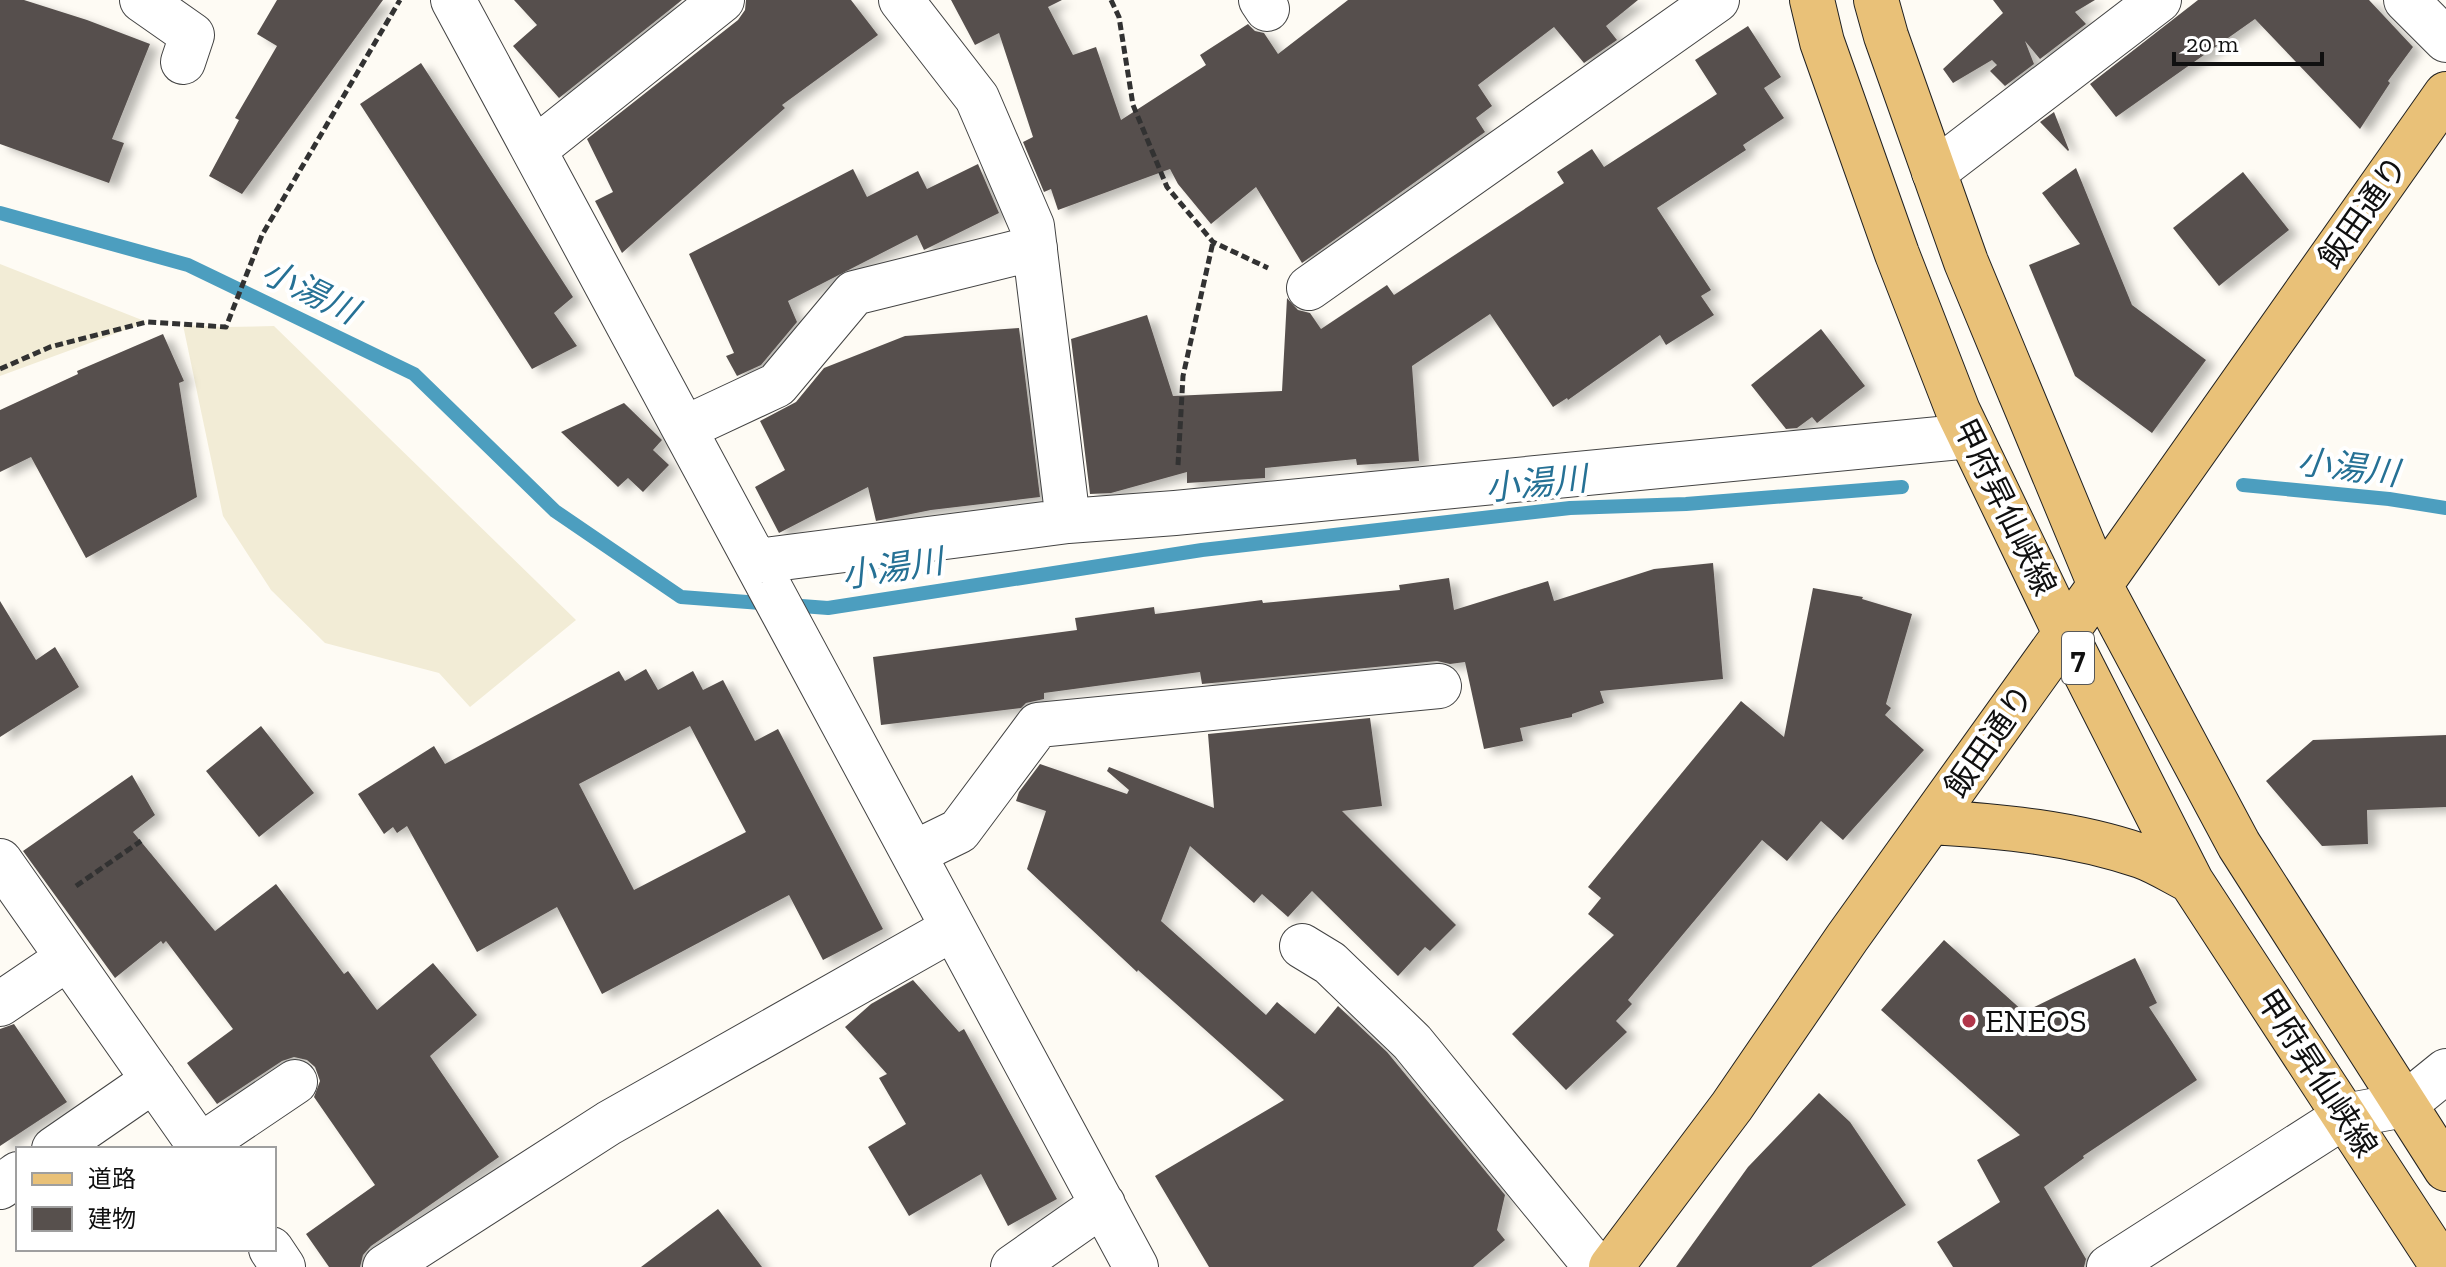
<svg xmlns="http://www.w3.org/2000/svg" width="2446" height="1267" viewBox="0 0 2446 1267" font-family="'Zilla Slab','Noto Sans JP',serif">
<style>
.farmland{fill:#f2ecd6}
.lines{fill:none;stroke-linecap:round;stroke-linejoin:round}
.stream{stroke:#4c9ebf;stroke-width:14}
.building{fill:#57504d;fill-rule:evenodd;filter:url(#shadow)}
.minor-casing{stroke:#434343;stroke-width:46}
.major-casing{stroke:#212121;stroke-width:46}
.path{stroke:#323232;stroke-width:5;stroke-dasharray:8 4;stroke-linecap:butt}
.minor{stroke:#fff;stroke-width:44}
.major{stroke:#e9c178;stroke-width:44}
.poi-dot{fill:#b1364a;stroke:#fff;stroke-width:3}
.labels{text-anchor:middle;stroke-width:8;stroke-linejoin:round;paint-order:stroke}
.shield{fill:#fff;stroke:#585858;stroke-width:2}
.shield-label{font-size:30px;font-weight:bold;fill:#101010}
.street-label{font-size:32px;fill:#101010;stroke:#fff}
.poi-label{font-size:32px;fill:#101010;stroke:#fff;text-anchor:start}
.water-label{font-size:34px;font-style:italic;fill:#267195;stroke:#fff}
</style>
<defs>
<filter id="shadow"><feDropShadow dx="9" dy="5" stdDeviation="4" flood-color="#0004"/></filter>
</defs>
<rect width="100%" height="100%" fill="#fefbf4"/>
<!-- farmland -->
<path class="farmland" d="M0,264L147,322L0,376Z
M183,325L226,327L274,326L576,620L470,707L439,673L325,643L271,590L223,516Z"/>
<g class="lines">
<!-- stream -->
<path class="stream" d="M0,213L188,265L414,374L555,511L681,597L828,608L1202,550L1570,508L1686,504L1902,487
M2243,485L2389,499L2446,508"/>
</g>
<!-- building -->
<path class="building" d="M0,0H24L87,20L150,44L112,139L124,143L109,183L0,144Z
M277,0H383L242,194L209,176L239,120L235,118L277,46L257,34Z
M514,0H682L559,98L513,46L537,25Z
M746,0H851L878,35L782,105L785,108L622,253L595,201L613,192L587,139L738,20L745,10Z
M951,0H1062L1048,7L1073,55L1096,47L1121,120L1206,65L1200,55L1248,24L1255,31L1264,33L1278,54L1348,0H1638L1606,26L1617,40L1584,63L1554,27L1478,85L1492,106L1476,118L1485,132L1302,263L1256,187L1211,224L1178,184L1170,169L1058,210L1051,189L1044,192L1023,142L1033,137L999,33L975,45Z
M1993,0H2095L2075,12L2086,24L2040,59L2025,41L2034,64L2005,86L1990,71L1997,65L1992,60L1953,83L1943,69L2003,13Z
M2198,0H2369L2413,47L2388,81L2390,83L2360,129L2255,19L2116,117L2090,84Z
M1748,26L1781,77L1764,88L1784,118L1743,145L1746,150L1657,208L1711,290L1701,296L1714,315L1666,345L1660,335L1568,400L1567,398L1553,407L1490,314L1412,366L1419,461L1357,465L1356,459L1265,468V478L1187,483V472L1111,493L1090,494L1071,339L1147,315L1173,396L1282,391L1287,298L1298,310L1310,313L1321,329L1387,285L1394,295L1564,183L1557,172L1592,149L1604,167L1717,94L1695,60Z
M421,63L573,297L554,313L577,346L532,369L360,104Z
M2054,112L2069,150L2068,151L2040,122Z
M978,164L999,213L924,250L917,235L788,301L797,322L761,365L737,376L726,356L734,353L689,254L853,169L867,197L918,171L927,189Z
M2076,168L2132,305L2206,360L2152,433L2075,376L2029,265L2080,244L2042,193Z
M2243,172L2289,230L2219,286L2173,228Z
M1019,328L1040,497L931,510L876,521L868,487L779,533L755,487L785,470L760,421L796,402L824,368L905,336Z
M1821,329L1865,386L1817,423L1812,417L1797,428L1786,429L1751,385Z
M163,334L184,381L179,383L197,497L86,558L31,457L0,472V410L78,374L77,371Z
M624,403L662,440L653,450L669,465L643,492L628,478L618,487L561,432Z
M1713,563L1723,679L1600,691L1604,703L1572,714V717L1520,728L1523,741L1484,749L1465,662L1450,664L1437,661L1202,684L1200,672L1044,693V699L1026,703L1021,708L881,725L873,657L1077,630L1075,618L1154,607L1155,614L1262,600L1263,603L1400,590L1399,585L1449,578L1454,610L1548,581L1554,601L1654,569Z
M1813,588L1863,597L1862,599L1912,614L1886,704L1891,708L1885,715L1924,750L1843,840L1821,821L1787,861L1762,840L1628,1000L1632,1004L1616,1021L1627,1032L1566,1090L1512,1034L1614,935L1588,914L1601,898L1588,887L1741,701L1784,737Z
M0,601L36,660L55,647L79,687L0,737Z
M646,669L658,690L693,671L703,690L723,680L755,741L778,729L883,929L823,960L789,895L602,994L557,907L477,952L407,826L397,833L393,827L384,834L358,794L434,746L445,764L619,671L625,681ZM690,726L746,832L634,890L579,784Z
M1370,718L1382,806L1342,811L1456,925L1430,951L1425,947L1398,976L1312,891L1288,917L1262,894L1254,903L1190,846L1161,921L1266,1015L1277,1002L1315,1034L1338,1006L1387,1052L1505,1195L1497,1230L1505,1240L1473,1267H1209L1155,1176L1284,1100L1138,970L1137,972L1027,869L1046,811L1016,801L1019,792L1040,764L1127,794L1129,790L1107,771L1109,767L1214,808L1208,734Z
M261,726L314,793L259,837L206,771Z
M2446,735V807L2367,810L2368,844L2322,846L2266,781L2313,740Z
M132,775L155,815L133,832L215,931L276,884L344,974L348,971L377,1010L433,963L477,1015L430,1056L499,1157L371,1246L363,1255L360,1267H329L306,1234L375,1185L314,1097L320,1081L315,1067L307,1060L294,1057L282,1061L217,1104L187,1063L233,1029L166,941L163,944L161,941L115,978L23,851Z
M1944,940L2024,1012L2135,958L2157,1003L2149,1007L2197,1080L2083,1156L2084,1158L2044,1187L2086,1259L2084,1267H1953L1937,1242L2000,1202L1977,1160L2020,1135L1881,1010Z
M913,980L959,1032L964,1029L1057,1199L1008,1226L981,1174L909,1216L868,1147L906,1124L879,1078L887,1074L845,1027L871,1004Z
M14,1024L67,1102L0,1146V1029Z
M1819,1093L1850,1122L1906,1205L1811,1267H1676L1748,1167Z
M718,1209L762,1267H641Z"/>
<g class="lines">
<defs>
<path id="minor" d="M142,0L192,35L183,62
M453,0L1136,1267
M901,0L977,98L1032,226L1068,521
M1261,0L1267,9
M2406,0L2446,40
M534,150L722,0
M1934,172L2159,0
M1309,288L1717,0
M685,428L777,385L854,293L1035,248
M758,561L1068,521L1175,513L1970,436
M914,853L959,831L1038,725L1439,686
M0,861L202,1149
M1302,946L1330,963L1412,1042L1596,1267
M0,1004L68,958
M200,1146L295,1082
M54,1149L154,1080
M0,1187L18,1174
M271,1249L283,1267
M385,1267L609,1123L952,929
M1013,1267L1103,1204
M2109,1267L2345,1116L2404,1105L2446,1071"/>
<path id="major" d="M1812,0L1822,42L1897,254L1958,411L2065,633L2191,881L2443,1267
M1876,0L1886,36L1966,262L2100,585L2239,845L2446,1169
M1931,822C2001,826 2074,833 2141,856C2158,862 2175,873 2191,881
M1611,1267L1732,1106L1847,938L2100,585L2446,94"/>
</defs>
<!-- minor casing -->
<use href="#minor" class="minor-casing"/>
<!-- major casing -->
<use href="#major" class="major-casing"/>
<!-- path -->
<path class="path" d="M1111,0L1119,17L1133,105L1167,187L1213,242L1268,268
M0,369L50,347L147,322L226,327L262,235L400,0
M1178,465L1183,376L1213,242
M76,886L141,841"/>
<!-- minor -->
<use href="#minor" class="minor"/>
<!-- major -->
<use href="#major" class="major"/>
</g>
<!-- markers -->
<circle class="poi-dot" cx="1969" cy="1021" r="8"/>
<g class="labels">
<!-- shield labels -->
<rect class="shield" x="2062" y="632" width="32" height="52" rx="6"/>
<g class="shield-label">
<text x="2078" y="668">7</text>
</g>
<!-- street labels -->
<g class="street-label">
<text transform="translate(2363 212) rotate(-55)" y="11">飯田通り</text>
<text transform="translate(2005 507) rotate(64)" y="11">甲府昇仙峡線</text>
<text transform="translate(1989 741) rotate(-55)" y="11">飯田通り</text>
<text transform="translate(2317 1073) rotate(57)" y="11">甲府昇仙峡線</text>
</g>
<!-- poi labels -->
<g class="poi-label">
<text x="1985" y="1032">ENEOS</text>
</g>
<!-- water labels -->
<g class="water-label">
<text transform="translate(310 291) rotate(26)" y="12">小湯川</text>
<text transform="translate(2348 467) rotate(7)" y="12">小湯川</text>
<text transform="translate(1536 483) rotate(-6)" y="12">小湯川</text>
<text transform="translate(892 568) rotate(-9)" y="12">小湯川</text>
</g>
</g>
<!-- legend -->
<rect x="16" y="1147" width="260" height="104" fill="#ffffff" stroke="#9f9f9f" stroke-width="2"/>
<rect x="32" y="1173" width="40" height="12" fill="#e9c178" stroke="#9f9f9f" stroke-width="2"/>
<text x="88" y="1187" font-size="24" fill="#101010">道路</text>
<rect x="32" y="1207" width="40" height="24" fill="#57504d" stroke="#9f9f9f" stroke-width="2"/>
<text x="88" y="1227" font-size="24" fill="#101010">建物</text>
<!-- scale -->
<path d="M2174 52v12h148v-12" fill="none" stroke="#101010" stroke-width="4"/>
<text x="2186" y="52" font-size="24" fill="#101010" stroke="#ffffff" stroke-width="6" paint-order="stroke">20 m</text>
</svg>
